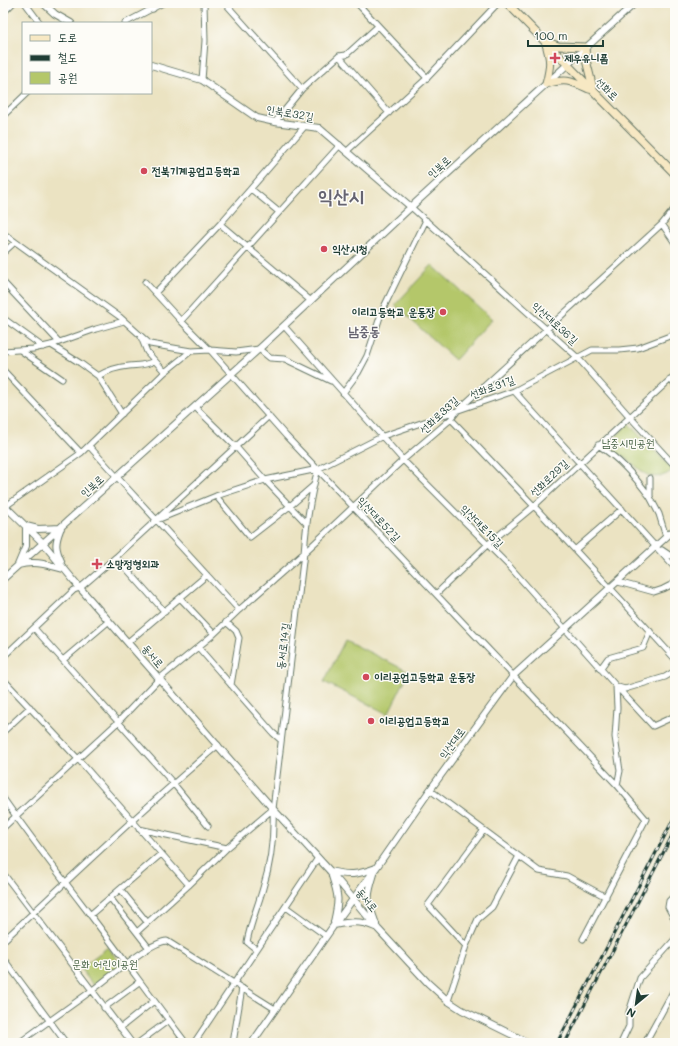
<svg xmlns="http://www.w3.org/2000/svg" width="678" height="1046" viewBox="0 0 678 1046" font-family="Mali,'Poor Story',sans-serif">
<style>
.green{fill:#b4c76a;stroke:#6a824f}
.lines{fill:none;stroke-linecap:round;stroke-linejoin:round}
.minor-casing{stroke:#676;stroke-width:7}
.tertiary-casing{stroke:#676;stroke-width:8}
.secondary-casing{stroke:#676;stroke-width:9}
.minor{stroke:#fff;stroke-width:5}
.tertiary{stroke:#fff;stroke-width:6}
.secondary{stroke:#f7e8c3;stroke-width:7}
.rail-casing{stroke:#1f3d34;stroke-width:3}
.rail{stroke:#fdfcf7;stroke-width:1.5;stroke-dasharray:4.5;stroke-linecap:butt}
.poi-dot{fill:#d1495b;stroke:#fdfcf7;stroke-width:1.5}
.labels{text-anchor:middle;stroke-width:3;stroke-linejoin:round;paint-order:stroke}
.poi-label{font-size:11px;font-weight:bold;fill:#1f3d34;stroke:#fdfcf7;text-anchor:start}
.street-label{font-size:11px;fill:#1f3d34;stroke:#fdfcf7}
.park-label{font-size:11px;fill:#446042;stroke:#fdfcf7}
.quarter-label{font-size:13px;font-weight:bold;fill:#666471;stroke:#fdfcf7}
.town-label{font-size:19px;font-weight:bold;fill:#666471;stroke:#fdfcf7}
</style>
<rect width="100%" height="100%" fill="#fdfcf7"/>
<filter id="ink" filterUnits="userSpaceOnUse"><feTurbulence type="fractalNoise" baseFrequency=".025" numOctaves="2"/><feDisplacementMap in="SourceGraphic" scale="8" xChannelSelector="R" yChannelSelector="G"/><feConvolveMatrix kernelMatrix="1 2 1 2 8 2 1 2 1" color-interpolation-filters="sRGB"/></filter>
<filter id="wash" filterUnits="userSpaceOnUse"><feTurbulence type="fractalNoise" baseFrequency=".012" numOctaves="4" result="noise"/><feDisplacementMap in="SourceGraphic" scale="16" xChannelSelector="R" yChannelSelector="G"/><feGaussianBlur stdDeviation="0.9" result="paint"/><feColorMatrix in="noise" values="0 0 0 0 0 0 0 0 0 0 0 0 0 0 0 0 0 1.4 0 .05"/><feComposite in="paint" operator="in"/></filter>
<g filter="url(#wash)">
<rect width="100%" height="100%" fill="#ebe3c2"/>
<!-- green -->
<path class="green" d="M432,265L492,319L455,360L395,305Z
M628,423L673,470C665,476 657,479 647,475L621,455H613L607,447Z
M345,640L409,672L388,714L324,682Z
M108,947L123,967L93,985L80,968Z"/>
</g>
<g filter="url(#ink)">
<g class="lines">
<defs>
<path id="minor" d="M25,3L40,23
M149,3L153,9
M225,3L302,89
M357,3L427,78
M3,13L13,3
M125,23L163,3
M339,56L389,113
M202,80L205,41L204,3
M3,116L27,93
M275,122L302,89L339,56L346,55L378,26
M347,151L427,78L498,3
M251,189L279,212
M411,207L577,357L630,417L675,466
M220,224L311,301
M662,224L675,243
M3,233L120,317L150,344L191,351L210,350L236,352L259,349L270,358L285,359L331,381
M3,253L15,242
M3,282L59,342
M145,282L181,321L210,350L286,436L617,785L646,819L583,939
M155,293L220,224L305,126
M3,318L43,347
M181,321L340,145
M284,326L403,460L510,567L616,686L653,726L675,716
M141,337L147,352L165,372
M51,345L80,363L98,376L122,414
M20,350L62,379
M3,351L33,349L51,345L96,329L124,321
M3,370L81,453
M98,376C108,370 118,367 129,366C139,365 145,366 154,361
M670,379L675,385
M514,391L675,568
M343,393L358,373L367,356L382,311L426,220
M195,407L236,447L265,480L307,524
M451,419C527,498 602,578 675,659
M598,445C620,459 635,477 650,497
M89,446L117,477L239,610
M650,478V497L659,514L666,537
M216,496L250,537L290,506L313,486
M3,508L81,453L165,372L191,351
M157,520L216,496L265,480L318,469L383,436L514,391L592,350H619L638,348L675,334
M576,549L622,509
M662,550L671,556L675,555
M116,557L165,612
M618,582L654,592L663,589L675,583
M436,594L487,545L534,506L675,375
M180,598L214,634
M226,622L236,631L239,638L231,685
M34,628L173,783L208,826
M128,642L207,575
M198,647L273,733L281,740
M3,657L74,590L80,588L116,557L269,416
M63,660L109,621
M600,669L608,658L643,648L650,631
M3,679L78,759L189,885
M616,686L617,708L615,737L620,771L617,785
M618,687L625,689L665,677L675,671
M3,732L30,707
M430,790L539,871L567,876L606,897
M3,798C31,838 61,877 91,916C123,958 154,1001 186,1043
M3,828L118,722L159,679L214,634L239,610L304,553L403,460L451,419L459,409L662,224L675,208
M139,829L227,848
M3,873L132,1043
M121,890L147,922
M675,895L669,901L668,907L675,920
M111,899L149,948
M286,907L326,936
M90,915L161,854
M137,932L189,885L227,848L273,809
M3,941C73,875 144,808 218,745
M466,946L428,905L484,830
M256,949L247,942C250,924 258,906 263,888C271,863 274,835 273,809L304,553C306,525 310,497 318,469
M3,958L66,1043
M448,1001L466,946L478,919L492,907L519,856
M104,1008L139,982
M120,1028L154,1001
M3,1039L6,1043
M19,1043C43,1025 67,1009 91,991C108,979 149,942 167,941L275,1009
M138,1043L169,1020
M194,1043L318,858
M233,1043L242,988
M621,1043L629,1026V1012L640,978L675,939
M645,1043L675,988"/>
<path id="tertiary" d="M43,3L55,14L71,23
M151,65L202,80L257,118L275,122L319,128L411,207
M3,504L43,543L80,588L273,809L330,871L378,929L428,983L448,1001L462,1010L529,1043
M61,528L38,529L26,526V546L18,565C35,560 48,565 64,569
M60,530C55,543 55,548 61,561
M3,579L259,349L411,207L635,3
M330,871C349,876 357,875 376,868
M374,874C366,899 367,900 376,924
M332,876C339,897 339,900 334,922
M334,925C349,922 360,920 375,927
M252,1043L334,925L376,868L430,790L513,676L675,529"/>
<path id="secondary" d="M507,3L675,174
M546,84C551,65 551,60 545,41L558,46L585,47L586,60L593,88
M546,84C566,78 571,81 589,89"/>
</defs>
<!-- minor casing -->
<use href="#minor" class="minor-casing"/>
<!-- tertiary casing -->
<use href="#tertiary" class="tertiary-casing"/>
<!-- secondary casing -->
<use href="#secondary" class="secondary-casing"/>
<!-- minor -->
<use href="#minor" class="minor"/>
<!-- tertiary -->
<use href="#tertiary" class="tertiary"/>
<!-- secondary -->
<use href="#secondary" class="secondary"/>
<defs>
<path id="rail" d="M557,1043L675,816
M565,1043L675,830"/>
</defs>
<!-- rail casing -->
<use href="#rail" class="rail-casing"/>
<!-- rail -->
<use href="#rail" class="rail"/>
</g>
</g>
<!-- markers -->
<g class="poi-dot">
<path d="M553 52h4v4h4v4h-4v4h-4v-4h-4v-4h4z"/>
<circle cx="144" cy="171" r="4"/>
<circle cx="324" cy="249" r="4"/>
<circle cx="443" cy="312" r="4"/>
<path d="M95 558h4v4h4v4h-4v4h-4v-4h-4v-4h4z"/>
<circle cx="366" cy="677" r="4"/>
<circle cx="371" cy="721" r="4"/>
</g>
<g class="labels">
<!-- poi labels -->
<g class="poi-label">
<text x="564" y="62">제우유니폼</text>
<text x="152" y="175">전북기계공업고등학교</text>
<text x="332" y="253">익산시청</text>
<text x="435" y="316" text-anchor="end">이리고등학교 운동장</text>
<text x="106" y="568">소망정형외과</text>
<text x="374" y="681">이리공업고등학교 운동장</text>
<text x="379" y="725">이리공업고등학교</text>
</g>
<!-- street labels -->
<g class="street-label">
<text transform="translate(607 89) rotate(45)" y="4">선화로</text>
<text transform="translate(290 113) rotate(10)" y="4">인북로32길</text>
<text transform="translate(439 167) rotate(-42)" y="4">인북로</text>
<text transform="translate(555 323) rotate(42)" y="4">익산대로36길</text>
<text transform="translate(492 387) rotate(-20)" y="4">선화로31길</text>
<text transform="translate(439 415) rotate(-43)" y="4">선화로33길</text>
<text transform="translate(549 478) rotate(-43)" y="4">선화로29길</text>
<text transform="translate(92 486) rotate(-42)" y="4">인북로</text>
<text transform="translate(379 519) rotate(47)" y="4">익산대로52길</text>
<text transform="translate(482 526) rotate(45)" y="4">익산대로15길</text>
<text transform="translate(283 646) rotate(-83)" y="4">동서로14길</text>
<text transform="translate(153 656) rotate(50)" y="4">동서로</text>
<text transform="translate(452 743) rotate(-54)" y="4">익산대로</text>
<text transform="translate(367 900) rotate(50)" y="4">동서로</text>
</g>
<!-- park labels -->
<g class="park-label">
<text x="628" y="447">남중시민공원</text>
<text x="105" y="968">문화 어린이공원</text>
</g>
<!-- quarter labels -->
<g class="quarter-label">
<text x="364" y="336">남중동</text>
</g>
<!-- town labels -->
<g class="town-label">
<text x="341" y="203">익산시</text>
</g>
</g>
<!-- margin -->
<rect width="678" height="1046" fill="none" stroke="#fdfcf7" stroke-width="16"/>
<!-- legend -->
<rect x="22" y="22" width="130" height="72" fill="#fdfcf7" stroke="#a4b0a9"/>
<rect x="30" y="35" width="20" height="6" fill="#f7e8c3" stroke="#a4b0a9"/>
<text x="58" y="42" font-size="12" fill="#1f3d34">도로</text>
<rect x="30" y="55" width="20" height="6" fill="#1f3d34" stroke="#a4b0a9"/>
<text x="58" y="62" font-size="12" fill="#1f3d34">철도</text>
<rect x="30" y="72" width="20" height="12" fill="#b4c76a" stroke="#a4b0a9"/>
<text x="58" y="82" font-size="12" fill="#1f3d34">공원</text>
<!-- north arrow -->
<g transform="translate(636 1004) rotate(209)" stroke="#fdfcf7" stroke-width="3" paint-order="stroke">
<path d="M0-3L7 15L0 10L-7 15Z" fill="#1f3d34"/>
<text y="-6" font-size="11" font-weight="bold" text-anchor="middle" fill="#1f3d34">N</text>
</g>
<!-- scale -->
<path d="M528 40v6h75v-6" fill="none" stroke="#1f3d34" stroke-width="2"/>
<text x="534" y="40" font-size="12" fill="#1f3d34" stroke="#fdfcf7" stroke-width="3" paint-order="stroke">100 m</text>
</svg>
